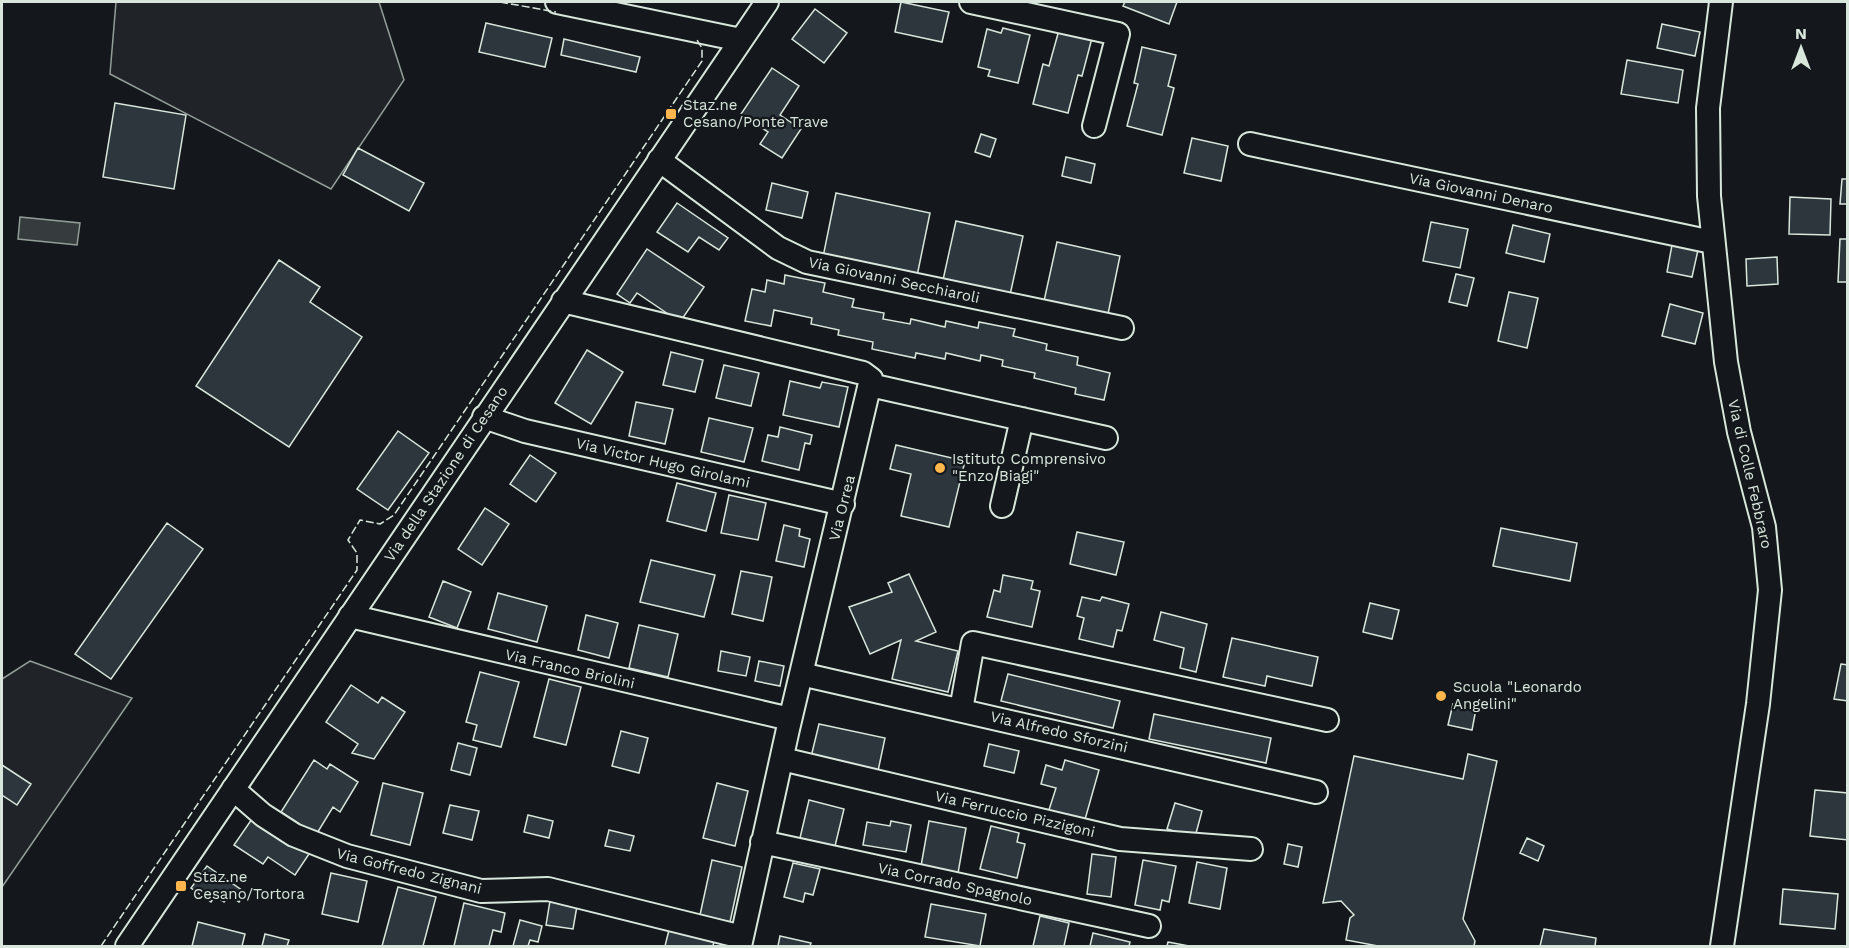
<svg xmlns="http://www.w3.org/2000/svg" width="1849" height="948" viewBox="0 0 1849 948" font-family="'Work Sans',sans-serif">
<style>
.green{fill:#202428;stroke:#939e99;stroke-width:1.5}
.water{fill:#363b3e;stroke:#939e99;stroke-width:1.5}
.building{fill:#2c363c;stroke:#d8e6dc;stroke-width:1.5}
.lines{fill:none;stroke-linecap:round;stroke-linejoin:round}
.minor-casing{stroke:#d8e6dc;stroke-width:26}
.minor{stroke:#14181c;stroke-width:22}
.fence{stroke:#d8e6dc;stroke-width:1.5;stroke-dasharray:8 3;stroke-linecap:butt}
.poi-dot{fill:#ffb74d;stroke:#14181c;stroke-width:2}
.labels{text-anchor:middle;stroke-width:4.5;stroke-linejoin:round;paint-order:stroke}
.poi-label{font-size:15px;fill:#d8e6dc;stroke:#14181c;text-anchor:start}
.street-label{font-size:15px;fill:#d8e6dc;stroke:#14181c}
</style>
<rect width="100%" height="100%" fill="#14181c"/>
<!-- green -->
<path class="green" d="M116,2H379L404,80L331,189L110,74Z
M30,661L132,698L2,887V679Z"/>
<!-- water -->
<path class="water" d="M20,217L80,223L77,245L18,239Z"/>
<!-- building -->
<path class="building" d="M901,2L949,12L942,42L895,32Z
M1125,2H1177L1169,24L1123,6Z
M815,9L847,33L824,63L792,39Z
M486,23L552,38L545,67L479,52Z
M1662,24L1700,32L1695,56L1657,48Z
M1003,28L1030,35L1018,83L988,76L990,70L978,67L987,29L1001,33Z
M1059,30L1092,38L1082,76L1078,75L1068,113L1033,104L1043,64L1049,66Z
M564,39L640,57L636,72L561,55Z
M1142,47L1176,55L1168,86L1174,88L1162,135L1127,126L1138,84L1134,83Z
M1627,60L1683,70L1678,103L1621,94Z
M772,68L799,86L780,115L801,129L782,158L760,144L768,132L741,114Z
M115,103L186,115L174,189L103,177Z
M981,134L996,139L990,157L975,152Z
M1192,138L1228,146L1221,181L1184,173Z
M358,148L424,183L409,211L343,175Z
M1066,157L1095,164L1091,183L1062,176Z
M1842,179H1848V204H1840Z
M772,183L808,192L802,218L766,210Z
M836,193L930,213L917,276L823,257Z
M1790,197L1831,199L1830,235L1789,234Z
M677,203L728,238L719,250L699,237L688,252L657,232Z
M956,221L1023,236L1010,295L943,280Z
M1431,222L1468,229L1460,268L1423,261Z
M1513,225L1550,234L1544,262L1506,253Z
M1840,239H1848V282H1838Z
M1057,242L1120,256L1108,314L1044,301Z
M1672,245L1698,250L1692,277L1667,272Z
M647,249L704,287L680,322L637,293L630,303L617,294Z
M1777,257L1778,284L1747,286L1746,259Z
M279,260L320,287L310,302L362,337L289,447L196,386Z
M1456,274L1474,278L1467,306L1449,302Z
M785,275L825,283L823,292L854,299L852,307L884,313L883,319L910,324L911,319L945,327L946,321L978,328L979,322L1015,329L1013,336L1047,344L1046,350L1078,357L1077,365L1110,373L1104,400L1075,394L1076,388L1034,378L1035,373L1002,366L1003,360L981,355L980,361L946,353L945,359L916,353L915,358L872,349L873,342L838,335L839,330L811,324L812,318L774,310L771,326L745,321L752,289L765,292L767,280L784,284Z
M1509,292L1538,298L1527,348L1498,341Z
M1670,304L1703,313L1695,344L1662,336Z
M587,350L623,372L591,424L555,403Z
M671,352L703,360L695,392L663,385Z
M724,365L759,373L751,406L716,398Z
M790,381L820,388L822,382L848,387L839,427L783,415Z
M636,402L673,409L665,444L629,436Z
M709,418L753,428L744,462L701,452Z
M780,427L812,435L810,444L805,443L799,470L762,461L768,435L778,437Z
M398,431L429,453L388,510L357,489Z
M896,445L965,461L949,527L901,516L911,474L890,469Z
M530,455L556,473L536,502L510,484Z
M677,483L716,493L706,531L667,521Z
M729,495L766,503L758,540L721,533Z
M485,508L509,524L482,565L458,549Z
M167,523L203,549L111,679L75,654Z
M784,525L800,529L799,536L810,539L804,567L776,561Z
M1501,528L1577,543L1570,581L1493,566Z
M1077,532L1124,542L1116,575L1070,564Z
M651,560L715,575L704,617L640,602Z
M741,571L772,577L763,621L732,614Z
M909,574L936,632L916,641L958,651L948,692L892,679L901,640L870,654L849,607L892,592L888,583Z
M1003,575L1033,581L1031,589L1040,591L1032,627L987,617L994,590L1000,592Z
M443,581L471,592L457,628L429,617Z
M498,593L547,606L537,642L488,629Z
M1082,597L1100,601L1102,597L1129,604L1122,631L1117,630L1113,647L1079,639L1084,618L1077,616Z
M1370,603L1399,610L1392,639L1363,632Z
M1161,612L1207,624L1196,672L1180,668L1184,648L1154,640Z
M586,615L618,623L609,658L578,650Z
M639,625L678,634L668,677L629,668Z
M1232,638L1318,657L1312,686L1267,676L1265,686L1223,677Z
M721,651L750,657L746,676L718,671Z
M759,661L784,666L780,686L755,681Z
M1841,664L1848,665V701L1834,699Z
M480,672L519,682L501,747L473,740L477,725L466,722Z
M1008,674L1120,701L1113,728L1001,701Z
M549,679L581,687L566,745L534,737Z
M351,685L378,703L382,697L405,712L374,759L352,753L358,744L326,722Z
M1453,704L1476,709L1472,730L1448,725Z
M1154,714L1271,738L1266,763L1149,739Z
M819,724L885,738L878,771L811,757Z
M621,731L648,738L639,773L612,766Z
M458,743L477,748L470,775L451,770Z
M989,744L1019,751L1014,773L984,766Z
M1468,754L1497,761L1463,919L1475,941L1474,946H1378L1346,940L1350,918L1354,915L1341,901L1323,903L1354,756L1463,779Z
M314,760L327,769L330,764L358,782L340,812L333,807L316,835L281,812Z
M1065,760L1099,770L1084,823L1048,813L1056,788L1041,784L1046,765L1062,770Z
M2,765L31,784L17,805L2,795Z
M383,783L423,793L410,845L371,835Z
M717,783L748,791L735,846L703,838Z
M1815,790L1848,793V840L1810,836Z
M809,800L844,809L835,846L800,838Z
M1175,803L1202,811L1195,837L1167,829Z
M450,805L479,811L472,840L443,833Z
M528,815L553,821L549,838L524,832Z
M254,816L309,854L295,875L268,857L263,864L234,845Z
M891,821L911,825L906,852L863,845L867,822L890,826Z
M929,821L966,828L958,873L921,866Z
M991,826L1019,833L1017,842L1025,844L1017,878L980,869Z
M609,830L634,836L630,851L605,846Z
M1527,838L1544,846L1538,861L1520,853Z
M1288,844L1302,847L1298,867L1284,864Z
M1092,854L1116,857L1111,897L1087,894Z
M712,860L742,867L730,922L700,915Z
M1143,860L1176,866L1169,902L1162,900L1160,910L1135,905Z
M1197,862L1227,868L1220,909L1189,903Z
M793,863L820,869L813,895L805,893L803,902L784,897Z
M207,866L246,893L239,902L229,895L224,902L215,896L211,902L191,888Z
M331,873L367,881L358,922L322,914Z
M398,887L436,897L423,946H382Z
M1783,889L1838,894L1835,929L1780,924Z
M550,901L577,906L573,929L546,925Z
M464,903L505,913L501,932L493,930L489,946H454Z
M931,904L986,914L980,946L925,937Z
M1040,916L1069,923L1064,946H1033Z
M520,920L542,926L538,942L530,940L528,946H513Z
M198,922L245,934L242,946H192Z
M1544,929L1596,938L1595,946H1540Z
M669,930L714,941L713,946H665Z
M1093,933L1130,942L1129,946H1090Z
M265,934L289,940L287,946H262Z
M780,936L811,943L810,946H778Z
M1168,942L1189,946H1167Z"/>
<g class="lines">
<defs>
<path id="minor" d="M557,2L741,40
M971,2L1118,34L1094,126
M1721,2L1708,108L1709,196L1726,362L1739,432L1764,527L1770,590L1758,704L1722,946
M1250,144L1712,242
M659,160L778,248L807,262L1122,328
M563,301L863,373L871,379L788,729L740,946
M870,385L1106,438
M484,417L525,431L843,504
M1002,506L1022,419
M350,616L790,719
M801,674L1316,792
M961,710L973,643L1327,720
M782,759L1120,839L1251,849
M233,789L263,815L294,835L347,856L481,891L548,889L742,937
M762,842L1149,926
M127,946L767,2"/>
</defs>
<!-- minor casing -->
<use href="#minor" class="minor-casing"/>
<!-- minor -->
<use href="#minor" class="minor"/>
<!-- fence -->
<path class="fence" d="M500,2L556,12
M101,946L357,570V553L348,540L360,520L380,524L394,515L702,61V48L697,40"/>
</g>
<!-- markers -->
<g class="poi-dot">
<rect x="665" y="108" width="12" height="12" rx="3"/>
<circle cx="940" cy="468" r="6"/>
<circle cx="1441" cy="696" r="6"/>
<rect x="175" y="880" width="12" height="12" rx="3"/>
</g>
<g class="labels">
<!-- poi labels -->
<g class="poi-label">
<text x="683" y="110">Staz.ne<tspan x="683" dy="17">Cesano/Ponte Trave</tspan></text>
<text x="952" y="464">Istituto Comprensivo<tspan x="952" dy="17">"Enzo Biagi"</tspan></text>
<text x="1453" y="692">Scuola "Leonardo<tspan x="1453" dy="17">Angelini"</tspan></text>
<text x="193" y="882">Staz.ne<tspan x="193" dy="17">Cesano/Tortora</tspan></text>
</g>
<!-- street labels -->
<g class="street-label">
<text transform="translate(1481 193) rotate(12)" y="5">Via Giovanni Denaro</text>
<text transform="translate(894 280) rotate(12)" y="5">Via Giovanni Secchiaroli</text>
<text transform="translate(663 463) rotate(13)" y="5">Via Victor Hugo Girolami</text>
<text transform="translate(446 474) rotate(-56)" y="5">Via della Stazione di Cesano</text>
<text transform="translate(1750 474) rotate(77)" y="5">Via di Colle Febbraro</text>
<text transform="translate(842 508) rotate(-76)" y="5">Via Orrea</text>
<text transform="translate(570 669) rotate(13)" y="5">Via Franco Briolini</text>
<text transform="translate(1059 732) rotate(13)" y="5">Via Alfredo Sforzini</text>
<text transform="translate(1015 814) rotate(13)" y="5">Via Ferruccio Pizzigoni</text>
<text transform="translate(409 871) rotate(14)" y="5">Via Goffredo Zignani</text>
<text transform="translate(955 884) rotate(12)" y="5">Via Corrado Spagnolo</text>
</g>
</g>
<!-- border -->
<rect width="1849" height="948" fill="none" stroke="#d8e6dc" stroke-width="6"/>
<!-- north arrow -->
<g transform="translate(1801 48)" stroke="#14181c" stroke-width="4.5" paint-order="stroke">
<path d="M0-4.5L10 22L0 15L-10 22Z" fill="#d8e6dc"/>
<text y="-9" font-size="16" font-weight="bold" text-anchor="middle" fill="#d8e6dc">N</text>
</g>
</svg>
